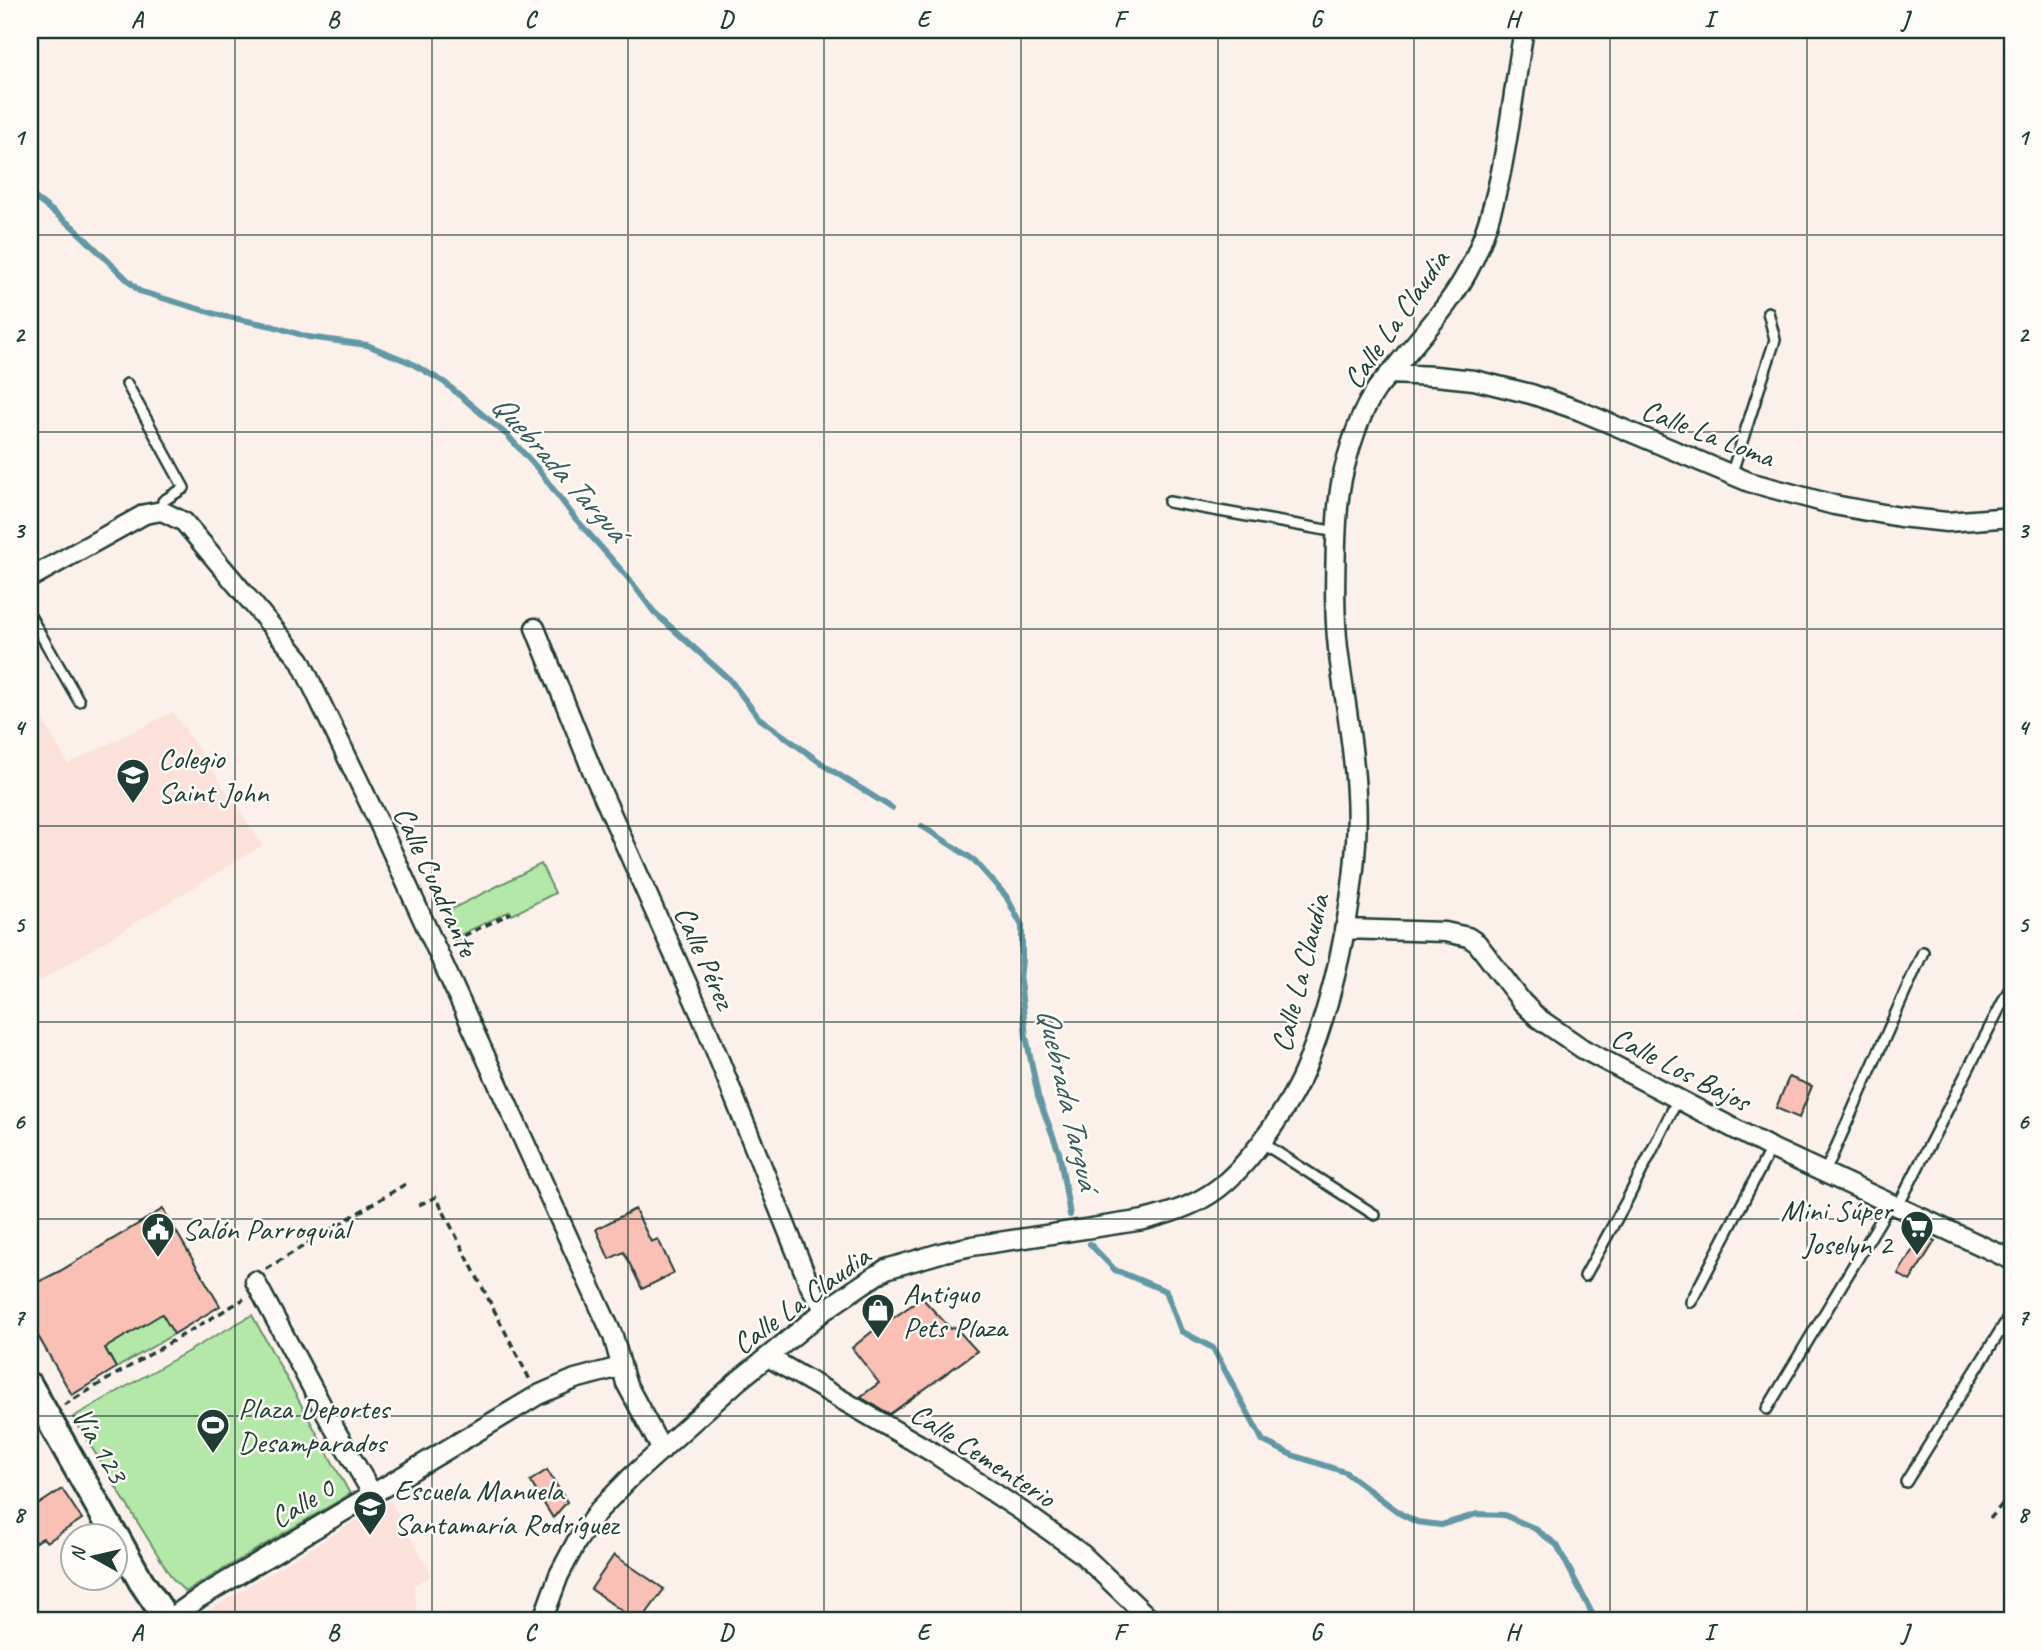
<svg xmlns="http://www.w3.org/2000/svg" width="2042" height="1651" viewBox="0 0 2042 1651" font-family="Caveat,sans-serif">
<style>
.built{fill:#fbe1da}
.green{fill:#b4e8a9;stroke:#6a926e;stroke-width:2}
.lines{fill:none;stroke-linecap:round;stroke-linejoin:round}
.stream{stroke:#6298a5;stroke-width:6}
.building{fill:#fabfb5;stroke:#1f3d34;stroke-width:2}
.service-casing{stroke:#1f3d34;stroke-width:14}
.minor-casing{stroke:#1f3d34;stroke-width:23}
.secondary-casing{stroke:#1f3d34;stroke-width:30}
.path{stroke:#1f3d34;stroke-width:3.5;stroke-dasharray:7 5;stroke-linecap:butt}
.service{stroke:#fdfcf7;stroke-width:9}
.minor{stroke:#fdfcf7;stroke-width:18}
.secondary{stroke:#fdfcf7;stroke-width:24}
.grid{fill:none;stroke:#1f3d34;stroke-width:2;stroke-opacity:0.55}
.labels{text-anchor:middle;stroke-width:5;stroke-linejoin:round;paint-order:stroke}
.street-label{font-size:30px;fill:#1f3d34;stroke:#fdfcf7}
.poi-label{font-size:30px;fill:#1f3d34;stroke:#fdfcf7;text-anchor:start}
.water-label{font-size:32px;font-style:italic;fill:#355b5a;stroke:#fdfcf7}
.neatline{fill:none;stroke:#1f3d34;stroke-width:2.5}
.grid-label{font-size:23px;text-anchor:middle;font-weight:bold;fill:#1f3d34}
</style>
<rect width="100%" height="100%" fill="#fcf0ea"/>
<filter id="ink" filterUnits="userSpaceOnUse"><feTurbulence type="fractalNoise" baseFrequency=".0143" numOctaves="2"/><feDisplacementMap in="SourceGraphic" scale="14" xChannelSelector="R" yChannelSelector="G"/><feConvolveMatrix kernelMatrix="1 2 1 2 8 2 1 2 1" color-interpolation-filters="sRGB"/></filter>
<g filter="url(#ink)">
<!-- built -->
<path class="built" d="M30,698L68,764L173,712L263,845L30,987Z
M390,1500L432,1575L414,1585L418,1621H206L211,1609Z"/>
<!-- green -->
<path class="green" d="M541,864L555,893L512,915L510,911L456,937L446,912Z
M113,1239L139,1285L150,1279L174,1334L116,1368L105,1348L155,1318L109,1241Z
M252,1315L350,1494L185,1592L172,1578L73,1417Z"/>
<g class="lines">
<!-- stream -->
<path class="stream" d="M30,194L73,227L139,291L219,315L272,326L308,337L367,345L409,362L444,382L508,436L538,469L575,518L630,580L654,612L730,680L759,718L828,768L892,808
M922,826L974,860L1006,896L1022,926V959L1020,980L1026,1036L1038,1096L1059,1152L1070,1215
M1090,1244L1115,1270L1166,1291L1181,1331L1213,1348L1263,1441L1292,1455L1345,1472L1401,1514L1417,1522L1441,1525L1477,1514L1504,1515L1534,1528L1557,1545L1596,1621"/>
</g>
<!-- building -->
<path class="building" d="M1789,1077L1812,1086L1799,1118L1776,1108Z
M163,1209L220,1306L174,1334L162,1314L105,1348L116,1368L72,1395L30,1322V1286L60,1271Z
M635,1209L651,1242L658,1239L674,1273L642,1289L624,1252L609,1259L596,1229Z
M1922,1234L1935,1241L1910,1281L1898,1274Z
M922,1298L951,1329L955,1327L977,1351L890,1414L860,1397L879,1383L852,1348L891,1316L893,1318Z
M547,1470L567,1502L553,1518L530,1481Z
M62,1489L82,1519L47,1542L43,1538L30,1545V1510Z
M614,1555L664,1589L641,1621H636L591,1589Z"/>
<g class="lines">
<defs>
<path id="service" d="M127,384L184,488L163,501L162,511
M1731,475L1775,340L1768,312
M1169,502L1337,532
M30,616L79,701
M1261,1142L1375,1215
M1825,1172L1923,952
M1898,1206L2012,984
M1585,1276L1627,1200L1678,1099
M1691,1302L1771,1148
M1767,1409L1891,1203
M1906,1482L2012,1312"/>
<path id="minor" d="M1389,374L1435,376L1474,380L1531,394L1578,410L1749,482L1834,505L1900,517L1947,522L2012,517
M30,578L145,514L162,511L184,522L300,660L377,819L613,1336L626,1383L662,1450
M535,628L594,775L704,1022L810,1286L825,1310
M1344,929L1445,932L1468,937L1477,943L1522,1002L1538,1018L1583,1049L1771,1148L2012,1260
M255,1281L330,1421L372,1493
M768,1357L932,1452L1026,1514L1082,1554L1152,1621
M168,1620L199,1598L538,1395L575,1379L620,1367
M542,1621L559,1575L577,1541L598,1511L631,1477L739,1380L825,1310L863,1284L886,1269L944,1252L972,1246L1144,1220C1175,1212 1203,1203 1227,1181C1256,1155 1292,1102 1306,1067C1337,990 1361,876 1356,794C1354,745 1344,697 1338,648C1334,613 1335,578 1336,542C1337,518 1338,493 1344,470C1351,442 1360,413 1376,390C1382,381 1391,373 1398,364C1424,332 1454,301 1472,263C1506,192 1510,106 1524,30"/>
<path id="secondary" d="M30,1386L115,1536
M116,1536L141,1581L168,1621"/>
</defs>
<!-- service casing -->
<use href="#service" class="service-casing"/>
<!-- minor casing -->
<use href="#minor" class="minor-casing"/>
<!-- secondary casing -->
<use href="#secondary" class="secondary-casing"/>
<!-- path -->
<path class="path" d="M453,941L511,913
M419,1205L436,1197L530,1380
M266,1269L407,1183
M64,1405L244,1299
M1990,1519L2012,1492"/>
<!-- service -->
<use href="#service" class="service"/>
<!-- minor -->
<use href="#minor" class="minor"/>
<!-- secondary -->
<use href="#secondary" class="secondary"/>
</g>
</g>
<!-- grid -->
<path class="grid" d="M235,30V1621M432,30V1621M628,30V1621M824,30V1621M1021,30V1621M1218,30V1621M1414,30V1621M1610,30V1621M1807,30V1621M30,235H2012M30,432H2012M30,629H2012M30,826H2012M30,1022H2012M30,1219H2012M30,1416H2012"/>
<!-- icons -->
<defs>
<symbol id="school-pin" viewBox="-11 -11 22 30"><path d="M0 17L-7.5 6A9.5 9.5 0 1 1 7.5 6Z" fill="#1f3d34" stroke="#fdfcf7"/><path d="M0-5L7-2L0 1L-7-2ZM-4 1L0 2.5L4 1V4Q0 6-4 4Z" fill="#fff"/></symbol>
<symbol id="supermarket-pin" viewBox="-11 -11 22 30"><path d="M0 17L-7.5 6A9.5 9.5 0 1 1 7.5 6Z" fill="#1f3d34" stroke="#fdfcf7"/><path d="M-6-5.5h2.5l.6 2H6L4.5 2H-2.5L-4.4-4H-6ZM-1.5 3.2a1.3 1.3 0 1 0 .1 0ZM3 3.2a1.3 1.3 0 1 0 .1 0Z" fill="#fff"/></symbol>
<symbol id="civic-pin" viewBox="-11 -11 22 30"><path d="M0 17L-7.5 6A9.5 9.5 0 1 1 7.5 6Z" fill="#1f3d34" stroke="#fdfcf7"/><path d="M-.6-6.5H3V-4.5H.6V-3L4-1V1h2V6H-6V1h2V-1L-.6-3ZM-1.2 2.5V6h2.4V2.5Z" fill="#fff"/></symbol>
<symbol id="shop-pin" viewBox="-11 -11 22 30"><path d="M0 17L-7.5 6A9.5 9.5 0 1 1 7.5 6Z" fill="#1f3d34" stroke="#fdfcf7"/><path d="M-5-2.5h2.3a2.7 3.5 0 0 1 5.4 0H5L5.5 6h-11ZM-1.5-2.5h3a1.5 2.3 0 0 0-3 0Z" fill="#fff"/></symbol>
<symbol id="stadium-pin" viewBox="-11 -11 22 30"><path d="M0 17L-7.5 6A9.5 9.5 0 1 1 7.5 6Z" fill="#1f3d34" stroke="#fdfcf7"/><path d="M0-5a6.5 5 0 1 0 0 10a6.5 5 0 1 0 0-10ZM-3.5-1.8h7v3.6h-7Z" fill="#fff"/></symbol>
</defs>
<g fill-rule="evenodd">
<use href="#school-pin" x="114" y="756" width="38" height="52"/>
<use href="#supermarket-pin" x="1898" y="1208" width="38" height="52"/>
<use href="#civic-pin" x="139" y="1210" width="38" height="52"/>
<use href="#shop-pin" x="859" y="1291" width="38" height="52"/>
<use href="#stadium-pin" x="194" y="1406" width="38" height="52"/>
<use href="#school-pin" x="351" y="1488" width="38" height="52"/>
</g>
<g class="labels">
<!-- street labels -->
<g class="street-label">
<text transform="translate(1396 319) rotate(-55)" y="10">Calle La Claudia</text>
<text transform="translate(1708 433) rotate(21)" y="10">Calle La Loma</text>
<text transform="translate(436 881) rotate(65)" y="10">Calle Cuadrante</text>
<text transform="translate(705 957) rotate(66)" y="10">Calle Pérez</text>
<text transform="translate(1300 973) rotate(-76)" y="10">Calle La Claudia</text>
<text transform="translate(1681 1069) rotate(27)" y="10">Calle Los Bajos</text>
<text transform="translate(801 1300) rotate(-36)" y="10">Calle La Claudia</text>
<text transform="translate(100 1445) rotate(60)" y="10">Vía 123</text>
<text transform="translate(983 1455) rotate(33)" y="10">Calle Cementerio</text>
<text transform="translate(302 1503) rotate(-31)" y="10">Calle 0</text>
</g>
<!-- poi labels -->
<g class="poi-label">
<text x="158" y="768">Colegio<tspan x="158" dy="34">Saint John</tspan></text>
<text x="1892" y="1220" text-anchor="end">Mini Súper<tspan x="1892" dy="34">Joselyn 2</tspan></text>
<text x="182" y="1239">Salón Parroquial</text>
<text x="903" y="1303">Antiguo<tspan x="903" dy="34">Pets Plaza</tspan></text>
<text x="238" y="1418">Plaza Deportes<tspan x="238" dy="34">Desamparados</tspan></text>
<text x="394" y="1500">Escuela Manuela<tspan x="394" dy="34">Santamaría Rodríguez</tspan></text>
</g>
<!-- water labels -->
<g class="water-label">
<text transform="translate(560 467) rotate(48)" y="11">Quebrada Targuá</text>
<text transform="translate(1069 1098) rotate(77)" y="11">Quebrada Targuá</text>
</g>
</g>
<!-- margin -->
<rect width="2042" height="1651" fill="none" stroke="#fdfcf7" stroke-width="77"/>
<!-- north arrow -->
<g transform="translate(94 1557) rotate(278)"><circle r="33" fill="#fdfcf7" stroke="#a4b0a9" stroke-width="2"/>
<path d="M0-5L12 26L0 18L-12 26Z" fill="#1f3d34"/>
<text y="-10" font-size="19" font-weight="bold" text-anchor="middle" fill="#1f3d34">N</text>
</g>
<rect x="38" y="38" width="1966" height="1574" class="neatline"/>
<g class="grid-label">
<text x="137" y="27">A</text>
<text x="333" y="27">B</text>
<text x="530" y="27">C</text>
<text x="726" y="27">D</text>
<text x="923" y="27">E</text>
<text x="1119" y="27">F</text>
<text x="1316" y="27">G</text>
<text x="1512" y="27">H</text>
<text x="1709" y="27">I</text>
<text x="1905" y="27">J</text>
<text x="19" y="145">1</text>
<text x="2023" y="145">1</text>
<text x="19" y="342">2</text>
<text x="2023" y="342">2</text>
<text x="19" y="538">3</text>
<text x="2023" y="538">3</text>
<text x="19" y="735">4</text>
<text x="2023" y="735">4</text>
<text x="19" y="932">5</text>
<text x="2023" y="932">5</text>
<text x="19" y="1129">6</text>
<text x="2023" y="1129">6</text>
<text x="19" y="1325">7</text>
<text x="2023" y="1325">7</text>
<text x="19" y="1522">8</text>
<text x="2023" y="1522">8</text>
<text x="137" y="1640">A</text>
<text x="333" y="1640">B</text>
<text x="530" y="1640">C</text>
<text x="726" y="1640">D</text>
<text x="923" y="1640">E</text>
<text x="1119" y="1640">F</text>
<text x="1316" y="1640">G</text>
<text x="1512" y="1640">H</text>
<text x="1709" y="1640">I</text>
<text x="1905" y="1640">J</text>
</g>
</svg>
